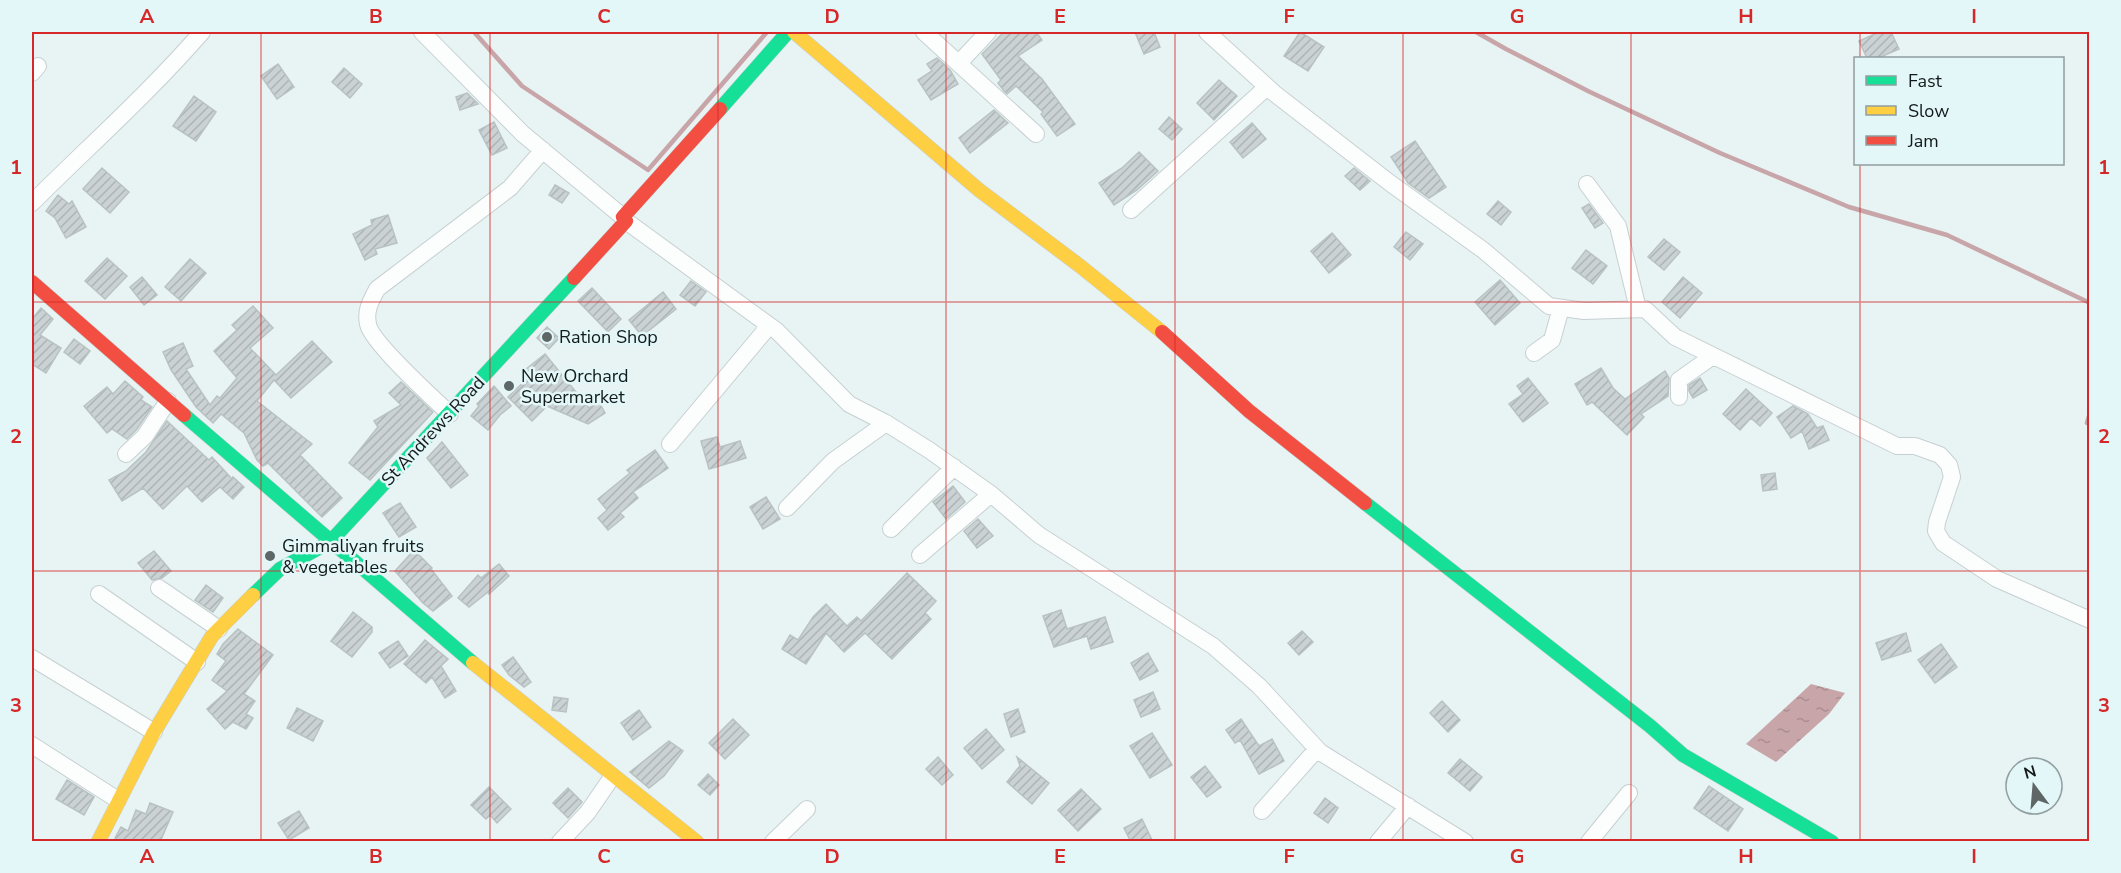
<svg xmlns="http://www.w3.org/2000/svg" width="2121" height="873" viewBox="0 0 2121 873" font-family="'Nunito Sans',sans-serif">
<style>
.water{fill:url(#water-ripples)}
.lines{fill:none;stroke-linecap:round;stroke-linejoin:round}
.stream{stroke:#c7a5a8;stroke-width:4.5}
.building{fill:url(#building-hatch);stroke:#b9c2c2;stroke-width:1.5}
.street-casing{stroke:#c7d0d1;stroke-width:18}
.fast-casing{stroke:#c7d0d1;stroke-width:15}
.slow-casing{stroke:#c7d0d1;stroke-width:15}
.jam-casing{stroke:#c7d0d1;stroke-width:15}
.street{stroke:#fcfdfd;stroke-width:16}
.fast{stroke:#16e098;stroke-width:14}
.slow{stroke:#ffcf43;stroke-width:14}
.jam{stroke:#f24e42;stroke-width:14}
.grid{fill:none;stroke:#d62828;stroke-width:1.5;stroke-opacity:0.55}
.poi-dot{fill:#5e6666;stroke:#e3f7f9;stroke-width:2}
.labels{text-anchor:middle;stroke-width:5;stroke-linejoin:round;paint-order:stroke}
.poi-label{font-size:18px;fill:#131a1a;stroke:#e3f7f9;text-anchor:start}
.street-label{font-size:18px;fill:#131a1a;stroke:#e3f7f9}
.neatline{fill:none;stroke:#d62828;stroke-width:2}
.grid-label{font-size:20px;text-anchor:middle;font-weight:bold;fill:#d62828}
</style>
<defs>
<pattern id="water-ripples" width="26" height="14" patternUnits="userSpaceOnUse" patternTransform="scale(1.5)"><rect width="26" height="14" fill="#c7a5a8"/><path d="M2 4q2-2 4 0t4 0M15 11q2-2 4 0t4 0" fill="none" stroke="#aa8d90"/></pattern>
<pattern id="building-hatch" width="6" height="6" patternUnits="userSpaceOnUse" patternTransform="scale(1.5)"><rect width="6" height="6" fill="#cad2d3"/><path d="M-1 1l2-2M0 6l6-6M5 7l2-2" fill="none" stroke="#adb4b5"/></pattern>
</defs>
<rect width="100%" height="100%" fill="#e8f3f4"/>
<!-- water -->
<path class="water" d="M1811,684L1845,693L1829,714L1776,762L1746,744Z"/>
<g class="lines">
<!-- stream -->
<path class="stream" d="M474,32L522,86L648,170L767,32
M1476,32L1506,49L1590,92L1720,153L1849,207L1947,235L2090,303
M2090,413L2087,423L2090,425"/>
</g>
<!-- building -->
<path class="building" d="M1004,32H1036L1042,40L1018,56L1042,79L1075,124L1057,136L1041,114L1043,112L1016,86L1007,94L1004,91L998,83L1001,80L982,54Z
M1135,32H1154L1160,47L1144,54Z
M1300,32L1324,47L1308,71L1284,56Z
M1879,32H1891L1899,49L1878,58H1867L1859,41Z
M937,58L950,70L958,84L931,100L918,80L932,71L927,64Z
M278,64L294,87L277,99L261,76Z
M344,68L362,84L350,98L332,82Z
M1219,80L1237,96L1214,120L1197,103Z
M467,93L478,104L460,110L456,97Z
M194,96L216,112L196,141L173,126Z
M994,110L1008,123L970,153L959,138Z
M1169,117L1182,129L1172,140L1159,129Z
M494,122L507,148L492,155L479,130Z
M1252,123L1266,139L1243,158L1230,142Z
M1415,141L1446,187L1429,198L1408,183L1391,157Z
M1139,152L1158,171L1137,190L1114,205L1099,183L1122,168Z
M102,168L129,192L110,213L83,189Z
M1354,168L1370,181L1360,190L1345,176Z
M555,185L569,193L562,203L549,195Z
M58,195L69,204L72,201L86,227L66,238L55,218L46,211Z
M1498,201L1511,212L1501,225L1487,214Z
M1589,204L1603,223L1595,228L1582,208Z
M388,215L397,243L375,249L377,254L365,260L353,234L372,225L371,220Z
M1406,232L1423,244L1410,260L1394,247Z
M1332,233L1351,255L1329,273L1311,251Z
M1664,239L1680,252L1664,270L1648,257Z
M1586,250L1607,266L1593,284L1572,268Z
M107,258L127,276L105,299L85,281Z
M190,259L206,273L181,301L165,287Z
M142,277L157,295L144,305L130,287Z
M1683,277L1702,293L1680,318L1662,302Z
M1500,280L1520,303L1495,325L1475,302Z
M691,281L706,292L695,306L680,295Z
M592,288L621,319L608,332L578,301Z
M663,292L676,309L642,336L629,320Z
M253,306L273,328L250,348L276,375L312,341L332,362L291,398L274,380L257,401L312,444L300,455L342,498L322,517L268,463L263,466L257,460L244,433L221,414L213,423L196,407L171,370L163,352L183,343L193,366L186,369L210,405L217,396L220,398L237,378L214,351L237,330L232,325Z
M41,308L53,319L40,335L61,348L46,373L32,364V319Z
M547,327L559,338L549,349L537,338Z
M74,339L90,351L80,364L64,352Z
M545,354L589,408L599,402L605,413L588,424L547,406L532,421L508,397L531,375L526,369Z
M1601,368L1613,388L1625,399L1665,371L1669,378L1668,396L1641,414L1644,417L1627,435L1592,402L1587,405L1575,384Z
M1528,378L1548,403L1523,422L1509,404L1523,394L1517,386Z
M1700,378L1707,390L1693,398L1689,391V385Z
M125,381L143,397L141,400L152,407L137,429L127,439L112,429L107,433L84,406L107,387L113,394Z
M401,382L433,412L370,480L349,463L378,427L374,421L401,405L389,393Z
M494,386L511,406L500,415L488,430L471,416L479,406L477,404Z
M1746,389L1772,413L1760,426L1751,418L1740,430L1723,414Z
M1793,406L1808,414L1817,428L1823,426L1829,440L1809,449L1802,431L1791,438L1777,417Z
M167,421L209,460L212,457L232,479L233,477L244,487L233,499L220,487L202,502L187,486L163,509L143,488L122,501L109,480L126,471L146,452Z
M717,437L720,447L740,441L746,458L709,469L701,441Z
M442,442L468,475L451,488L427,458Z
M655,450L668,468L633,492L638,498L620,513L624,517L608,530L598,518L607,510L598,499L630,473L627,470Z
M1775,473L1777,489L1763,491L1761,475Z
M953,486L965,502L946,519L933,502Z
M766,497L780,519L763,529L750,507Z
M400,503L416,527L399,537L383,513Z
M978,519L993,536L977,548L964,531Z
M414,550L432,568L431,569L452,596L433,611L423,603L395,571Z
M154,551L171,571L162,578L152,580L138,563Z
M499,564L509,576L489,594L488,592L469,607L458,598L478,575L481,578Z
M907,573L936,601L925,613L931,619L892,659L865,633L844,652L826,633L806,664L782,649L790,635L798,640L813,617L826,604L847,626L857,617L861,621Z
M206,585L223,598L213,612L195,600Z
M1061,610L1067,629L1105,617L1113,642L1091,649L1087,636L1054,647L1043,616Z
M353,612L372,627V632L352,657L331,641Z
M238,629L273,655L244,694L255,701L246,714L253,718L246,729L233,722L225,729L207,709L227,691L212,680L226,661L217,654L223,644Z
M1302,631L1313,642L1299,655L1288,643Z
M1906,633L1911,651L1882,660L1876,643Z
M425,640L448,659L441,666L456,691L445,698L432,677L426,683L404,664Z
M398,641L408,656L390,668L379,653Z
M1941,644L1957,667L1935,683L1918,660Z
M1148,653L1158,671L1140,680L1131,663Z
M513,657L531,682L524,687L509,675L502,665Z
M1153,692L1160,709L1141,717L1134,700Z
M554,697L568,699L566,712L552,710Z
M1442,701L1460,720L1448,732L1430,713Z
M297,708L323,721L313,741L287,728Z
M1018,709L1025,732L1011,737L1004,714Z
M639,710L651,727L633,740L621,723Z
M733,719L749,735L725,759L709,743Z
M1241,719L1259,746L1272,739L1284,761L1259,774L1240,740L1235,743L1226,730Z
M986,729L1004,750L982,769L964,748Z
M1152,733L1172,765L1150,778L1130,746Z
M669,741L683,751L664,776L649,788L630,772Z
M938,757L953,775L942,785L926,769Z
M1017,757L1049,783L1032,804L1007,782L1019,767L1021,769Z
M1460,759L1482,777L1470,791L1448,773Z
M1205,766L1221,787L1207,797L1191,777Z
M708,774L719,785L710,795L698,785Z
M67,780L94,797L84,815L56,799Z
M1709,786L1743,809L1728,831L1694,808Z
M489,787L511,809L497,823L490,815L486,819L471,805Z
M568,788L582,802L568,818L553,803Z
M1081,789L1101,809L1078,831L1058,810Z
M1325,798L1338,808L1328,823L1314,813Z
M150,803L173,812L160,842H121L115,838L121,827L128,831L136,810L146,814Z
M299,811L309,828L289,840L278,823Z
M1142,819L1153,842H1131L1124,828Z"/>
<g class="lines">
<defs>
<path id="street" d="M422,32L523,134L623,217
M924,32L1036,134
M1207,32L1274,93L1390,183L1483,250L1549,306L1584,311L1645,309L1675,337L1897,446H1915L1940,455L1949,465L1952,477L1937,522L1936,531L1943,543L1997,579L2090,620
M959,63L988,32
M32,73L38,66
M1587,184L1618,226L1638,309
M32,203C89,146 149,93 202,32
M1131,210L1267,87
M626,221L777,331L849,404L886,423L929,450L991,494L1039,535L1213,646L1259,686L1320,752L1465,842
M1534,353L1552,340L1561,308
M1679,397V380L1713,356
M450,414C434,399 371,342 368,324C365,310 371,301 377,289L510,188L543,150
M670,444L769,326
M126,454L145,436L168,401
M787,508L833,461L886,423
M891,529L954,467
M920,555L991,494
M159,588L219,629
M99,594L197,662
M32,658L154,732
M32,745L118,800
M1262,811L1317,749
M560,842L588,812L612,777
M773,842L807,809
M1378,842L1408,806
M1589,842L1629,793"/>
<path id="fast" d="M720,109L788,32
M184,415L473,663
M1365,503L1650,726L1683,755L1832,842
M253,595L280,569L330,542L574,278"/>
<path id="slow" d="M794,32L979,190L1080,266L1162,332
M473,663L697,842
M98,842L154,732L212,636L253,595"/>
<path id="jam" d="M574,278L626,221L623,217L720,109
M32,282L184,415
M1162,332L1249,411L1365,503"/>
</defs>
<!-- street casing -->
<use href="#street" class="street-casing"/>
<!-- fast casing -->
<use href="#fast" class="fast-casing"/>
<!-- slow casing -->
<use href="#slow" class="slow-casing"/>
<!-- jam casing -->
<use href="#jam" class="jam-casing"/>
<!-- street -->
<use href="#street" class="street"/>
<!-- fast -->
<use href="#fast" class="fast"/>
<!-- slow -->
<use href="#slow" class="slow"/>
<!-- jam -->
<use href="#jam" class="jam"/>
</g>
<!-- grid -->
<path class="grid" d="M261,32V842M490,32V842M718,32V842M946,32V842M1175,32V842M1403,32V842M1631,32V842M1860,32V58M1860,164V842M32,302H2090M32,571H2090"/>
<!-- markers -->
<g class="poi-dot">
<circle cx="547" cy="337" r="6"/>
<circle cx="509" cy="386" r="6"/>
<circle cx="270" cy="556" r="6"/>
</g>
<g class="labels">
<!-- poi labels -->
<g class="poi-label">
<text x="559" y="343">Ration Shop</text>
<text x="521" y="382">New Orchard<tspan x="521" dy="21">Supermarket</tspan></text>
<text x="282" y="552">Gimmaliyan fruits<tspan x="282" dy="21">&amp; vegetables</tspan></text>
</g>
<!-- street labels -->
<g class="street-label">
<text transform="translate(433 431) rotate(-47)" y="6">St Andrews Road</text>
</g>
</g>
<!-- border -->
<rect width="2121" height="873" fill="none" stroke="#e3f7f9" stroke-width="66"/>
<!-- legend -->
<rect x="1854" y="57" width="210" height="108" fill="#e3f7f9" stroke="#909fa0" stroke-width="1.5"/>
<rect x="1866" y="76" width="30" height="9" fill="#16e098" stroke="#909fa0" stroke-width="1.5"/>
<text x="1908" y="87" font-size="18" fill="#131a1a">Fast</text>
<rect x="1866" y="106" width="30" height="9" fill="#ffcf43" stroke="#909fa0" stroke-width="1.5"/>
<text x="1908" y="117" font-size="18" fill="#131a1a">Slow</text>
<rect x="1866" y="136" width="30" height="9" fill="#f24e42" stroke="#909fa0" stroke-width="1.5"/>
<text x="1908" y="147" font-size="18" fill="#131a1a">Jam</text>
<!-- north arrow -->
<g transform="translate(2034 786) rotate(344)"><circle r="28" fill="#e3f7f9" stroke="#909fa0" stroke-width="1.5"/>
<path d="M0-4.5L10 22L0 15L-10 22Z" fill="#5e6666"/>
<text y="-9" font-size="16" font-weight="bold" text-anchor="middle" fill="#131a1a">N</text>
</g>
<rect x="33" y="33" width="2055" height="807" class="neatline"/>
<g class="grid-label">
<text x="147" y="23">A</text>
<text x="376" y="23">B</text>
<text x="604" y="23">C</text>
<text x="832" y="23">D</text>
<text x="1060" y="23">E</text>
<text x="1289" y="23">F</text>
<text x="1517" y="23">G</text>
<text x="1746" y="23">H</text>
<text x="1974" y="23">I</text>
<text x="16" y="174">1</text>
<text x="2104" y="174">1</text>
<text x="16" y="443">2</text>
<text x="2104" y="443">2</text>
<text x="16" y="712">3</text>
<text x="2104" y="712">3</text>
<text x="147" y="863">A</text>
<text x="376" y="863">B</text>
<text x="604" y="863">C</text>
<text x="832" y="863">D</text>
<text x="1060" y="863">E</text>
<text x="1289" y="863">F</text>
<text x="1517" y="863">G</text>
<text x="1746" y="863">H</text>
<text x="1974" y="863">I</text>
</g>
</svg>
